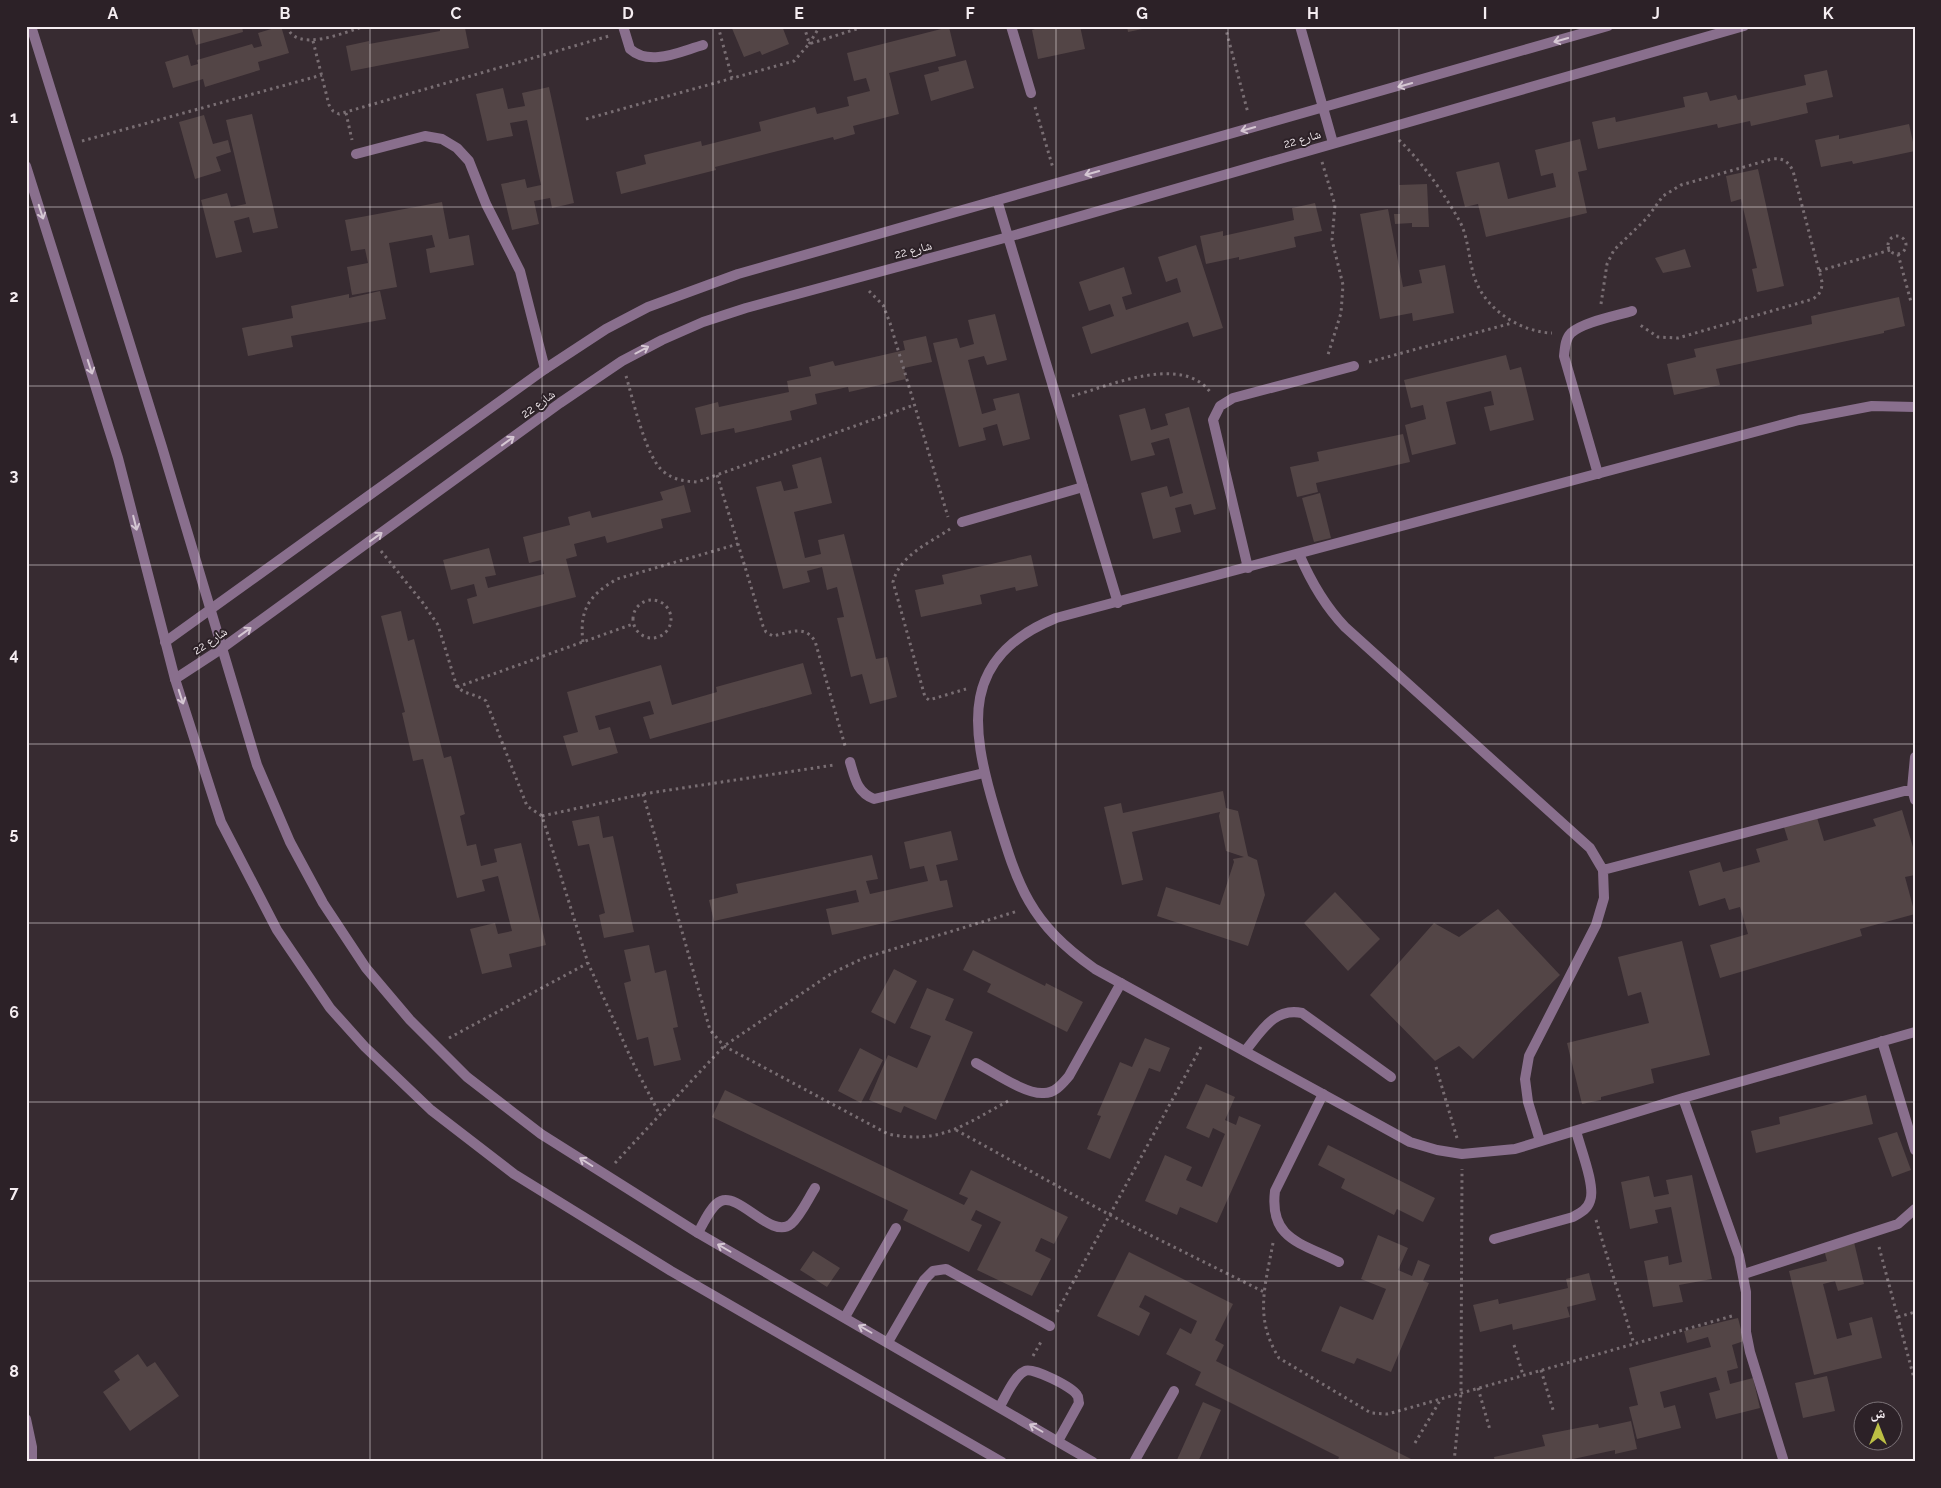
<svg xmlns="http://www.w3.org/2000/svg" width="1941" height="1488" viewBox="0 0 1941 1488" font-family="Raleway,'Noto Naskh Arabic',sans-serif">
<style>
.building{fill:#534546}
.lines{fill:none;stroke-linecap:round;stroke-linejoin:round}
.path{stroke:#796e73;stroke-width:3;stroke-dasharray:2.5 4;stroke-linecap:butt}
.service{stroke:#896f8d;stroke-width:10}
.minor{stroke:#896f8d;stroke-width:10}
.tertiary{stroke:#896f8d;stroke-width:10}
.oneway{stroke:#d5c7d3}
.grid{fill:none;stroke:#f5edf1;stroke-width:1;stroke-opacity:0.55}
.labels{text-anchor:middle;stroke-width:4;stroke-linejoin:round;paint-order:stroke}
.street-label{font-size:12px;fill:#f5edf1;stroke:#2c2127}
.neatline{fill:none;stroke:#f5edf1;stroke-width:2}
.grid-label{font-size:16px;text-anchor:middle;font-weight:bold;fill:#f5edf1}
</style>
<rect width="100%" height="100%" fill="#372b31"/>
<!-- building -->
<path class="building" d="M194,26H242L243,32L196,45L191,27Z
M281,26L289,53L258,62L260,70L205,87L203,79L173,88L165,62L188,55L191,66L198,64L197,60L252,44L254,48L262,46L258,33Z
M440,26H469L465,28L469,48L351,71L346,46L369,41V44L440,31Z
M731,26H782L789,44L762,55L760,51L744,57Z
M1044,26H1080L1085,49L1038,59L1032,30Z
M1127,26H1152V27L1128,32Z
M949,27L956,56L889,73L899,114L853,126L855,134L834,140L833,137L715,167L716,170L621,194L616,172L646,164L644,155L701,141L702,146L761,131L759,122L815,107L817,114L849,106L847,97L870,91L866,78L854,81L847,53Z
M966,60L974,88L931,101L924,75L939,71L938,67Z
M1827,70L1833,97L1806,103L1808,113L1751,126L1750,121L1718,128L1717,124L1598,149L1592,122L1615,117L1616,122L1685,107L1683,97L1707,92L1710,101L1736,95L1738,100L1806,85L1804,75Z
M549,87L574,203L552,208L550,198L534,201L539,224L512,230L501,184L525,179L527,188L541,185L527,120L510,123L513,136L487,141L476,94L503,88L508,109L525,106L522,93Z
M252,114L278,228L253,233L249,217L234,221L242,252L216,258L201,200L227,193L231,207L246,204L226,120Z
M204,115L213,144L228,140L231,152L216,157L221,171L195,179L179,122Z
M1909,124L1915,151L1853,164L1852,161L1821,167L1815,140L1839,135V139Z
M1580,139L1587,170L1578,172L1587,213L1486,237L1478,204L1465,207L1456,172L1499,162L1508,199L1556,187L1553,173L1541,176L1535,150Z
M1758,169L1784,286L1757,292L1752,269L1757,268L1741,199L1731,202L1726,176Z
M1427,184L1429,227H1412V223L1395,224L1394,214H1400L1399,185Z
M442,202L449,239L469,235L474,265L430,273L426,249L435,247L432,235L389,243L397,287L352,295L347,267L368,263L365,249L351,251L345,220Z
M1315,203L1322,231L1294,237L1296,247L1239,260V257L1206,264L1200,236L1223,231V236L1294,220L1292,208Z
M1388,209L1403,287L1422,283L1419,270L1445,265L1454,313L1413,321L1412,313L1380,319L1360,214Z
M1196,245L1223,328L1193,337L1188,322L1091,354L1082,327L1114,316L1110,304L1089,311L1079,282L1124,267L1132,294L1122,297L1126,310L1181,292L1177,278L1166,282L1158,257Z
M1685,249L1691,267L1663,273L1655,258Z
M380,291L386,319L291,336L293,347L248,356L242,328L293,318L291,306L349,294V298Z
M1899,297L1905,326L1884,331V333L1716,369L1720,385L1674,395L1667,364L1696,357L1694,349L1812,324L1811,316Z
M995,314L1007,360L987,365L984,356L968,360L982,414L996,410L993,399L1019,393L1030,439L1003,446L997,424L983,428L986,440L959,447L933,343L957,338L960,348L974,344L968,320Z
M926,336L932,362L904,368L906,379L849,392L848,387L815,394L817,404L790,411L792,420L735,433L734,428L701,435L695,408L718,402L719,407L789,392L787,381L811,376L809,367L833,361L835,366L905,350L903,341Z
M1506,355L1510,370L1521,367L1534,420L1490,431L1484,407L1494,405L1491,391L1446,402L1456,444L1412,455L1405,425L1426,419L1423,405L1411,408L1404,380Z
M1189,407L1216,509L1194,515L1191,504L1175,508L1181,532L1153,539L1141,493L1167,486L1170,497L1183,493L1169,438L1151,443L1155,455L1131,461L1119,415L1145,408L1151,430L1168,425L1165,414Z
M1403,434L1410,462L1316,483L1318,492L1297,497L1290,467L1319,461L1317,452Z
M821,457L832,503L794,512L805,558L821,554L818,540L844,534L876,659L887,657L897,697L870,704L862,674L851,677L837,618L844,617L837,587L827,590L822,567L807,571L810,582L783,589L756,487L781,481L784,491L798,488L792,465Z
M684,485L691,512L661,519L663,528L607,543L605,536L574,544L577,556L566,559L576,597L473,624L467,599L477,596L474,584L451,590L443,560L489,548L496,575L485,577L488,588L544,574L541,560L529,563L523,537L570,525L568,517L590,511L592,518L663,500L660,492Z
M1320,493L1331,538L1314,542L1302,498Z
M1031,555L1038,586L1016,591L1015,587L980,595L982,604L921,617L915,590L944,584L942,575Z
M401,611L408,641L414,639L444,758L451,756L465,814L460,816L467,846L476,844L481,866L497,862L494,849L521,843L546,945L509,954L512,967L482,974L470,929L495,923L498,934L512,931L498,876L482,880L485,891L457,898L423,759L413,761L402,713L405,712L381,616Z
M803,663L812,694L650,739L643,717L654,714L650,701L595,716L599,730L610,727L618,753L572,766L563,736L578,732L567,692L661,665L672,705L717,692L716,687Z
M1223,791L1226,808L1238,811L1248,856L1257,860L1265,895L1248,946L1157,916L1166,887L1220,905L1234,862L1233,859L1244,857L1226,851L1219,816L1220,812L1132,832L1143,880L1122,885L1104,807L1121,803L1123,813Z
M1902,810L1915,854V875L1905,877L1915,914L1860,929L1862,936L1720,978L1710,945L1748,934L1740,907L1729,910L1725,898L1699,906L1689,871L1720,862L1723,872L1760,862L1756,849L1788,840L1783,824L1816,814L1824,841L1876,826L1873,819Z
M599,816L603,838L613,836L634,932L604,938L599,915L605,913L589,844L578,846L572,821Z
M951,831L958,860L936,865L940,881L947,880L953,907L832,935L826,909L859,902L856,890L714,921L709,900L738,893L736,884L872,855L878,879L866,881L870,894L928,881L924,866L910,869L904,842Z
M1335,892L1380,939L1348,971L1304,923Z
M1498,909L1560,975L1473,1059L1459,1046L1435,1061L1370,995L1434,923L1459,937Z
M1682,941L1710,1055L1651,1069L1654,1083L1601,1097V1100L1582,1104L1567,1043L1649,1023L1641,992L1628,996L1618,957Z
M649,945L655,973L666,970L678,1027L673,1028L681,1060L654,1066L648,1037L637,1040L624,983L631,981L624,950Z
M973,950L1045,986L1046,983L1083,1002L1067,1032L987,992L991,984L963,970Z
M894,969L917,981L895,1024L871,1012Z
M927,988L954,999L945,1020L973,1032L936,1120L904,1106L901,1113L869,1100L888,1055L917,1068L931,1036L910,1028Z
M1145,1038L1170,1048L1160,1072L1149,1068L1110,1159L1087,1149L1101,1116L1097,1115L1120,1062L1132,1067Z
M860,1048L883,1060L861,1103L838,1091Z
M1206,1084L1235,1097L1225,1120L1236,1125L1239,1116L1261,1125L1217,1223L1180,1207L1177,1215L1145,1201L1165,1155L1192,1167L1186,1180L1202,1187L1225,1134L1213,1128L1209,1138L1186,1128Z
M725,1090L964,1205L968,1198L959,1194L971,1170L1068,1217L1054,1244L1041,1238L1035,1251L1051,1259L1032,1296L977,1270L1001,1222L976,1210L971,1220L982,1225L969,1252L903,1220L908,1210L712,1117Z
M1866,1095L1873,1124L1756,1153L1751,1131L1780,1124L1779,1117Z
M1897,1132L1911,1170L1892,1177L1878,1138Z
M1328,1145L1435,1198L1423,1222L1397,1209L1394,1215L1341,1188L1345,1179L1318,1165Z
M1692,1175L1712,1279L1679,1285L1683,1302L1653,1307L1644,1261L1668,1256L1669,1265L1682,1262L1671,1207L1655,1210L1658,1223L1630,1229L1621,1182L1649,1176L1654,1197L1669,1194L1666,1180Z
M1378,1235L1408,1248L1398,1270L1412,1276L1418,1260L1430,1265L1423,1281L1429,1283L1391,1372L1357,1358L1354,1364L1321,1351L1340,1306L1373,1320L1386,1289L1361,1279Z
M1853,1238L1864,1284L1838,1291L1835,1281L1823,1284L1837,1339L1852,1335L1849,1323L1872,1317L1882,1358L1814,1375L1789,1271L1827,1261L1823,1246Z
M813,1251L840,1268L827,1287L800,1270Z
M1129,1252L1233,1304L1215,1340L1224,1345L1216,1361L1417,1462H1337L1339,1457L1195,1385L1201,1372L1166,1354L1180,1328L1191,1334L1197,1321L1145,1295L1139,1307L1150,1313L1139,1336L1097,1316Z
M1589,1273L1596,1300L1567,1307L1570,1317L1513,1330L1512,1324L1480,1332L1473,1305L1498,1299L1499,1304L1568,1288L1566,1279Z
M1738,1318L1744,1341L1732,1345L1738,1368L1727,1371L1730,1384L1753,1378L1760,1408L1716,1419L1709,1393L1720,1390L1716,1377L1660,1392L1664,1408L1675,1405L1681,1428L1637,1439L1629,1407L1638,1405L1629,1368L1711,1347L1708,1337L1687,1343L1684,1331Z
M138,1354L147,1367L155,1362L179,1396L130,1431L103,1392L120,1380L114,1371Z
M1827,1376L1835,1411L1803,1418L1795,1383Z
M1203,1402L1221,1410L1198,1462H1176Z
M1631,1421L1637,1449L1615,1454V1450L1559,1462H1495L1494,1457L1545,1446L1542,1435L1598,1424L1599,1428Z"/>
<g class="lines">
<!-- path -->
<path class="path" d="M287,26C295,54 346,32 365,26
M718,26L732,78
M804,26L809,43
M1225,26L1248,113
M313,41L329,105L333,111L339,114L609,36
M809,44L820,26
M1035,107L1053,168
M346,113L352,140
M586,119L794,61L809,44L866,26
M1399,140C1422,162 1443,192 1459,220C1470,239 1468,266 1478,286C1491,313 1523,332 1552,333
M82,141L322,75
M1322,162L1335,205L1332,240L1343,285L1341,313L1327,358
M1888 245a9 9 0 1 1 18 0a9 9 0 1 1-18 0Z
M1898,254L1911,302
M1819,271L1890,250
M869,291L883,305L890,323L948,517
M1601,304L1607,264L1614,250L1647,218L1663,196L1681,185L1772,159C1783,158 1788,161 1793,171L1822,282C1822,290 1820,294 1813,299L1678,338L1658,337L1640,325
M1369,362L1512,323
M626,376C633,399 646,459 664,472C674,480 684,481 697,482L914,405
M1072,396C1110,386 1182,353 1211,393
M717,475L763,626L766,632L773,636C789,633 804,624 815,641L846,749
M950,529C928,544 900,555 893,582L925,697L929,700L966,689
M381,551L423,603L438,625L457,687C466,695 477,694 486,701L527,806L542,816L588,963L634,1065L660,1115
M633 619a19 19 0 1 1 38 0a19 19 0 1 1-38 0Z
M583,642C579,610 589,595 617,579L738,544
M457,687L633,624
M643,794L710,1030L724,1046L888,1134C941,1145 965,1124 1010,1100
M542,816L643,794L834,765
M449,1038L588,963
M1436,1067L1457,1138
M956,1130L1110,1215L1264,1292
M615,1163L724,1046L832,973L864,958L1018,911
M1596,1220L1634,1344
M1273,1243C1265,1287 1254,1318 1279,1358L1371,1413L1387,1414L1395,1412L1732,1316
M1879,1247L1915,1382
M1057,1312L1202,1045
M1898,1317L1915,1312
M1514,1345L1523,1375
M1033,1356L1042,1340
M1541,1370L1554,1413
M1478,1388L1490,1430
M1415,1443L1441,1399
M1454,1462L1461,1393L1462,1169"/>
<!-- service -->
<path class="service" d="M623,26L630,49C650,67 681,51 703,45
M356,154L425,136L442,139L457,148L469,161L486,204L520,271L545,369
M1598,474L1564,356C1565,348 1565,339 1571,333C1583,322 1616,316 1632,311
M962,522L1083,487
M1299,554C1311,582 1324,605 1345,627L1590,848L1603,870L1604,898L1596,925L1529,1056L1525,1079L1528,1102L1540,1141
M1248,568L1213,420L1220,406L1233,398L1354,366
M1915,757L1912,789L1915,800
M850,762C855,779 857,792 874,799L984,773
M1603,870L1912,789
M1882,1041L1915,1150
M1245,1051C1261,1032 1274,1007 1302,1013L1391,1077
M976,1063C992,1071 1026,1095 1044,1093C1055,1093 1062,1084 1069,1076L1121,983
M1323,1094L1275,1191C1269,1240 1302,1243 1339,1262
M698,1233C703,1224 711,1205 721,1201C740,1193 772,1240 791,1224C801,1215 808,1199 815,1188
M1494,1239L1573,1217C1580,1213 1587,1210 1590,1201C1596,1187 1580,1147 1576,1131
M1744,1274L1898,1224L1915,1209
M845,1317L896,1228
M888,1342L924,1280L933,1271L946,1269L1050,1326
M1000,1406C1006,1396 1014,1376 1025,1371C1033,1367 1072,1387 1077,1395C1079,1397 1078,1400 1079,1403L1058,1441
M26,1419L32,1447V1462
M1134,1462L1174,1391"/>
<!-- minor -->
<path class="minor" d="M1011,26L1031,93
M1300,26L1333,143
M997,200L1118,603
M1915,407L1872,406L1799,420L1056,618C960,657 970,726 995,810C1018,886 1028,922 1095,969L1410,1142L1437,1150L1462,1154L1515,1149L1683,1098L1915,1032
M165,642L545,369L606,329L648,307L738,274L1608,26
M175,679L221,649L560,403L622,361L662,340L703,322L746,308L1008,237L1744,26
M1683,1098L1739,1256L1746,1292V1332L1750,1352L1784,1462"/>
<!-- tertiary -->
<path class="tertiary" d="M31,26L162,447L257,765L290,842L323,903L366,968L410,1020L467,1077L541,1134L698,1233L1093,1462
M26,166L118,458L175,679L221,822L277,930L330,1008L365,1047L431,1110L514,1174L671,1271L1002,1462"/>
</g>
<!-- one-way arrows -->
<defs><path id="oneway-shaft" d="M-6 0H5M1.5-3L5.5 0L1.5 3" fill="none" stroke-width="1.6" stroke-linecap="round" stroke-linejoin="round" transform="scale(1.25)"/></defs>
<g class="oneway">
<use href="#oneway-shaft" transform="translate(1561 40) rotate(164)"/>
<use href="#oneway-shaft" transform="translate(1405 85) rotate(164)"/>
<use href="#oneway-shaft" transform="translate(1248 129) rotate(164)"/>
<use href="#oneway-shaft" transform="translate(1092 173) rotate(164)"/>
<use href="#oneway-shaft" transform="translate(41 212) rotate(72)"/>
<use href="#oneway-shaft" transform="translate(642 350) rotate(-28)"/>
<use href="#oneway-shaft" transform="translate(90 367) rotate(72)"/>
<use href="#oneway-shaft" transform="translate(508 441) rotate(-36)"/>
<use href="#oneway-shaft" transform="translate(135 523) rotate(76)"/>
<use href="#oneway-shaft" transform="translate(376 537) rotate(-36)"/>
<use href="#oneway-shaft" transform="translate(245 632) rotate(-36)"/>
<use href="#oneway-shaft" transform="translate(181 697) rotate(72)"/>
<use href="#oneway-shaft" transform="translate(586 1162) rotate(-148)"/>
<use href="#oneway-shaft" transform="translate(724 1248) rotate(-150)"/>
<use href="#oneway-shaft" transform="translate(865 1329) rotate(-150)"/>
<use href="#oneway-shaft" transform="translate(1036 1428) rotate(-150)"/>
</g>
<!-- grid -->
<path class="grid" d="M199,26V1462M370,26V1462M542,26V1462M713,26V1462M885,26V1462M1056,26V1462M1228,26V1462M1399,26V1462M1571,26V1462M1742,26V1462M26,207H1915M26,386H1915M26,565H1915M26,744H1915M26,923H1915M26,1102H1915M26,1281H1915"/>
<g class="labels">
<!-- street labels -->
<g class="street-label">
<text transform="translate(1302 139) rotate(-16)" y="4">شارع 22</text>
<text transform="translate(913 250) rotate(-15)" y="4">شارع 22</text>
<text transform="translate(538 404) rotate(-36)" y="4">شارع 22</text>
<text transform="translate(210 641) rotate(-34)" y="4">شارع 22</text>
</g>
</g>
<!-- border -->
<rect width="1941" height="1488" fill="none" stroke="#2c2127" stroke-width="55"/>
<!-- north arrow -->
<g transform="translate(1878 1426)"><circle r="24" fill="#2c2127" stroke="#7c7378"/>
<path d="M0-4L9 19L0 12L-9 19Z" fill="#bcbf44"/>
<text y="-8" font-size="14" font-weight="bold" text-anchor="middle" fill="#f5edf1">ش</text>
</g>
<rect x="28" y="28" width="1886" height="1432" class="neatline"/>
<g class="grid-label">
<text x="113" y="19">A</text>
<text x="285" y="19">B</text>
<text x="456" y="19">C</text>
<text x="628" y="19">D</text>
<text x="799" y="19">E</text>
<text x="970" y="19">F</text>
<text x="1142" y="19">G</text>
<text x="1313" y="19">H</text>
<text x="1485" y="19">I</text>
<text x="1656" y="19">J</text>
<text x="1828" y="19">K</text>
<text x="14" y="123">1</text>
<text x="14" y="302">2</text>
<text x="14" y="481">3</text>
<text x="14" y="660">4</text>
<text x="14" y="839">5</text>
<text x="14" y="1018">6</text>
<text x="14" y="1198">7</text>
<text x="14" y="1377">8</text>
</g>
</svg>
